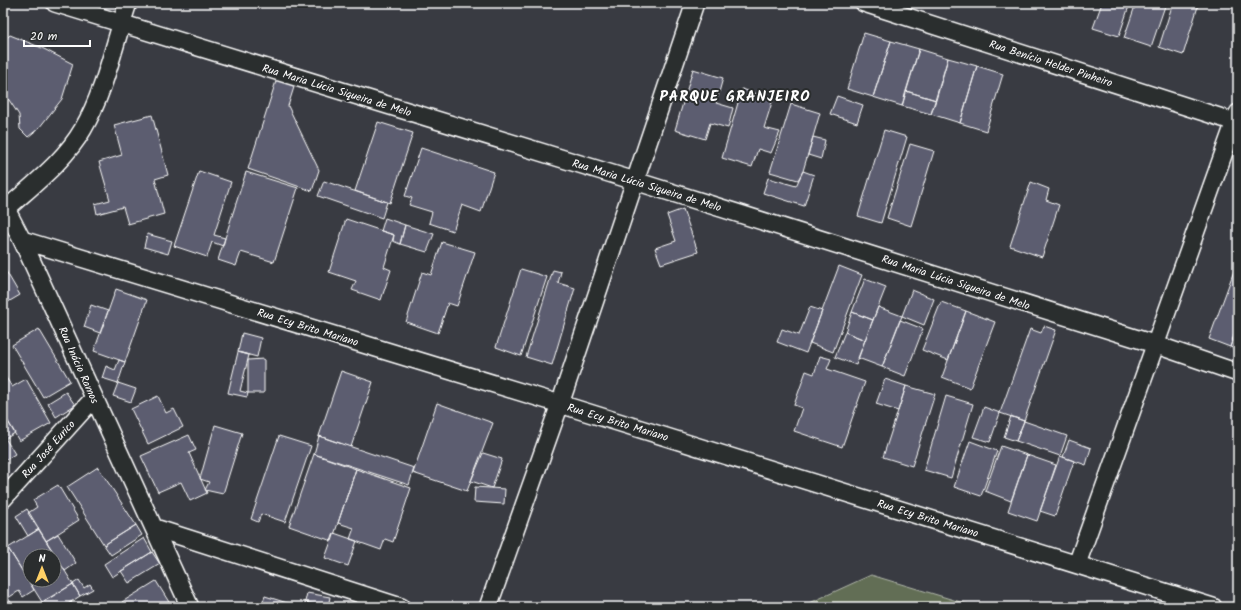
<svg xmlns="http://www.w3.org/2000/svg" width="1241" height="610" viewBox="0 0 1241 610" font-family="Kalam,sans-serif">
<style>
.green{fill:#626e55;stroke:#b0b6aa}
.building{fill:#5c5d6f;stroke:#fff;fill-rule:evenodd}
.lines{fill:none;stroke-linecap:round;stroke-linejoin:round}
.minor-casing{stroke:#fff;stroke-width:20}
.minor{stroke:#2a2d2e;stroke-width:17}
.labels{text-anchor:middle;stroke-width:4;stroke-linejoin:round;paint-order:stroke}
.street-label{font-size:11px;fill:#fff;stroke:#2a2d2e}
.district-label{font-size:15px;font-weight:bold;letter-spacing:1px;fill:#fff;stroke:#2a2d2e}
</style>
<rect width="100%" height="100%" fill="#393b42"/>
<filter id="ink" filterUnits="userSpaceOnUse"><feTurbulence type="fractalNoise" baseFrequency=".025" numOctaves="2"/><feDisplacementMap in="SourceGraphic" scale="8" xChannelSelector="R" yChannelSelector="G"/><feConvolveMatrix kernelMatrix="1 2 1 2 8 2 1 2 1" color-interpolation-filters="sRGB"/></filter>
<g filter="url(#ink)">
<!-- green -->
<path class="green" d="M871,575L977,607H801Z"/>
<!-- building -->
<path class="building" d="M941,3H957L955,8Z
M1102,3H1130L1119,36L1093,28Z
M1136,3H1166L1151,47L1124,38Z
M1173,3H1199L1183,55L1159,47Z
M864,33L891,41L873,97L847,89Z
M10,35L42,48L73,64L62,99L39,128L28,137L20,129L19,115L3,91V41Z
M891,41L919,49L902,106L873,97Z
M919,49L948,58L936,100L906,91Z
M948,58L977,66L960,123L931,114Z
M977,66L1003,74L986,131L960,123Z
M693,69L723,78L716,103L733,108L728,128L710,123L705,139L675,130Z
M277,78L295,84L288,106L319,170L312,191L248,169Z
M742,89L773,99L764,128L780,132L771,153L758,149L752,167L722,158Z
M906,91L936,100L931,114L902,106Z
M837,96L863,105L857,123L830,114Z
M791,104L820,113L803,171L798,180L770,172Z
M152,115L168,175L155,179L164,214L128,224L123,207L97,214L95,204L110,200L99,162L122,155L114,125Z
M378,122L413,133L390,203L355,191Z
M884,130L907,137L881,223L858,216Z
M813,137L825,140L821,159L808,155Z
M910,144L934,151L911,226L887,218Z
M421,148L494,172L481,212L462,205L453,231L429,223L432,212L409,205L412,198L405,196Z
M199,171L231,182L214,235L225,238L223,246L212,242L207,257L174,246Z
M803,171L814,175L804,206L763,193L768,178L796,186Z
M246,172L298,188L274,262L241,252L236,266L218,260Z
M324,181L387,202L382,218L318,196Z
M1031,182L1049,189L1046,200L1059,205L1042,257L1010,246Z
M683,209L698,252L661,264L655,248L676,241L667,215Z
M385,218L405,225L400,244L393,241L394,235L381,231Z
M346,219L394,235L384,267L391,270L381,300L352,290L356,281L329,272Z
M405,225L434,234L427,252L400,244Z
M147,234L172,241L168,254L144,247Z
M442,242L475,252L457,306L448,303L438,333L406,322L422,272L431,275Z
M1238,260V325L1230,347L1209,339Z
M3,266L20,295L3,305Z
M839,266L862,275L833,352L810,343Z
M521,269L547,277L521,356L496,347Z
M553,270L561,272L558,283L575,288L552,365L526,357Z
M865,279L886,287L873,320L852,312Z
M116,289L147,300L125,362L94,351Z
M912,290L934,299L924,325L902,316Z
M941,302L966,311L948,360L922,350Z
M91,305L108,311L100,333L84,327Z
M810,307L822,311L806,353L777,342L782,329L799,335Z
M878,307L902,316L882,367L858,358Z
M966,311L995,322L970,388L942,377Z
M852,312L873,320L865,340L845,332Z
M900,320L923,329L905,376L882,367Z
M1044,326L1056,330L1024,421L1000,413L1030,329L1041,333Z
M39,329L70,381L43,397L12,345Z
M1236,330L1238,331V350L1230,347Z
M845,332L865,340L856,365L835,357Z
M242,333L261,338L257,357L238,352Z
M238,352L249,355L240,391L248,393L247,397L228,393Z
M820,356L831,359L827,369L865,382L842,447L794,431L802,408L794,405L806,371L814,374Z
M264,359V393H248V360Z
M119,360L125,362L118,383L102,378L106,366L115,370Z
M341,371L373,382L351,447L319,436Z
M3,373L12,387L26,379L51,423L19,441L3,413Z
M885,379L906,386L898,411L876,404Z
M118,383L136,389L131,402L113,396Z
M906,386L935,394L912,466L883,457Z
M66,392L75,405L56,417L48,403Z
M158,396L166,413L174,409L183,427L148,444L131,409Z
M946,396L973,404L951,478L924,470Z
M437,403L493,423L467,491L413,473Z
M984,407L1000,413L990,442L973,437Z
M3,413L15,433L3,440Z
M1011,416L1024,421L1016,441L1004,437Z
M1024,421L1067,436L1060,456L1016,441Z
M215,425L242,433L223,494L205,490L209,482L200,479Z
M189,435L196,450L189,453L207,493L190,501L181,482L158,492L141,456Z
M279,436L311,446L285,522L261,514L258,522L251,519Z
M319,436L414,468L409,485L314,454Z
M5,438L15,454L4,461L3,440Z
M1069,440L1091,448L1086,465L1063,457Z
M970,441L997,451L981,496L954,487Z
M1001,446L1027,455L1011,501L985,491Z
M483,453L502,459L492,488L471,481Z
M314,454L356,469L332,541L289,526Z
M1027,455L1056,465L1037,521L1008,511Z
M1060,456L1074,461L1055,516L1040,511Z
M98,467L136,525L104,545L67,487Z
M356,469L411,488L393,542L385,539L381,550L350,539L354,528L338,523Z
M58,485L79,520L46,541L28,513L37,507L33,500Z
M475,487L505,489L504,504L474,502Z
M27,509L39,529L28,536L16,516Z
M136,525L142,535L111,555L104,545Z
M39,529L73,584L42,602L8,548ZM30,556H54V580H30Z
M334,533L357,541L348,566L325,558Z
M58,534L76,563L65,571L46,541Z
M144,538L152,552L112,577L104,564Z
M8,548L34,590L23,597L19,591L8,598L14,607H3V551Z
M152,552L160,564L129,583L121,571Z
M79,580L84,588L90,584L93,589L80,596L73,584Z
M156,581L172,607H125L122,602Z
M73,584L80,596L63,607H35Z
M307,593L330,597L328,607L305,602Z
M265,596L300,607H261Z
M71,602L74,607H63Z"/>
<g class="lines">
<defs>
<path id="minor" d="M55,3L635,181L1154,344L1238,373
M864,3L1238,123
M3,203L22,240L190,607
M3,212C31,186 64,162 83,129C105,91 114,44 128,3
M22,240L560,404L1213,607
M3,499L94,398
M155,528L401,607
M1077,564L1238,113
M488,607L560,404L695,3"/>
</defs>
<!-- minor casing -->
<use href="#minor" class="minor-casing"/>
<!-- minor -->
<use href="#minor" class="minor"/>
</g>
</g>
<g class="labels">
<!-- street labels -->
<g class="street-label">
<text transform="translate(1051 63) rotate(18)" y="4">Rua Benício Helder Pinheiro</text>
<text transform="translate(337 90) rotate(17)" y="4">Rua Maria Lúcia Siqueira de Melo</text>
<text transform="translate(647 185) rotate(17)" y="4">Rua Maria Lúcia Siqueira de Melo</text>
<text transform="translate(956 282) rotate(18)" y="4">Rua Maria Lúcia Siqueira de Melo</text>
<text transform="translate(308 327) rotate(17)" y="4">Rua Ecy Brito Mariano</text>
<text transform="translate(79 365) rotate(66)" y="4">Rua Inácio Ramos</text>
<text transform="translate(618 422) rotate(17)" y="4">Rua Ecy Brito Mariano</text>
<text transform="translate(48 449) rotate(-48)" y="4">Rua José Eurico</text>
<text transform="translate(928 518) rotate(17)" y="4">Rua Ecy Brito Mariano</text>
</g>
<!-- district labels -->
<g class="district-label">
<text x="735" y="101">PARQUE GRANJEIRO</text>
</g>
</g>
<!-- margin -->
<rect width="1241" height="610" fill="none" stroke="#2a2d2e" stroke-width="16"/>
<rect x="8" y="8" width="1225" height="594" fill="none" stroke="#fff" stroke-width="1.5" filter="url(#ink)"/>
<!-- north arrow -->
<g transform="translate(42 568)"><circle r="19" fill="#2a2d2e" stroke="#7f8182"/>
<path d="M0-3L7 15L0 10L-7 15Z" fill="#ffd166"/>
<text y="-6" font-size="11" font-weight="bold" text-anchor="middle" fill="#ffffff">N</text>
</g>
<!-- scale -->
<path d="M24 40v6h66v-6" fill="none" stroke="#ffffff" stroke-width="2"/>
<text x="30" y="40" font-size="12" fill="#ffffff" stroke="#2a2d2e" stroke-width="3" paint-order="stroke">20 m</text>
</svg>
